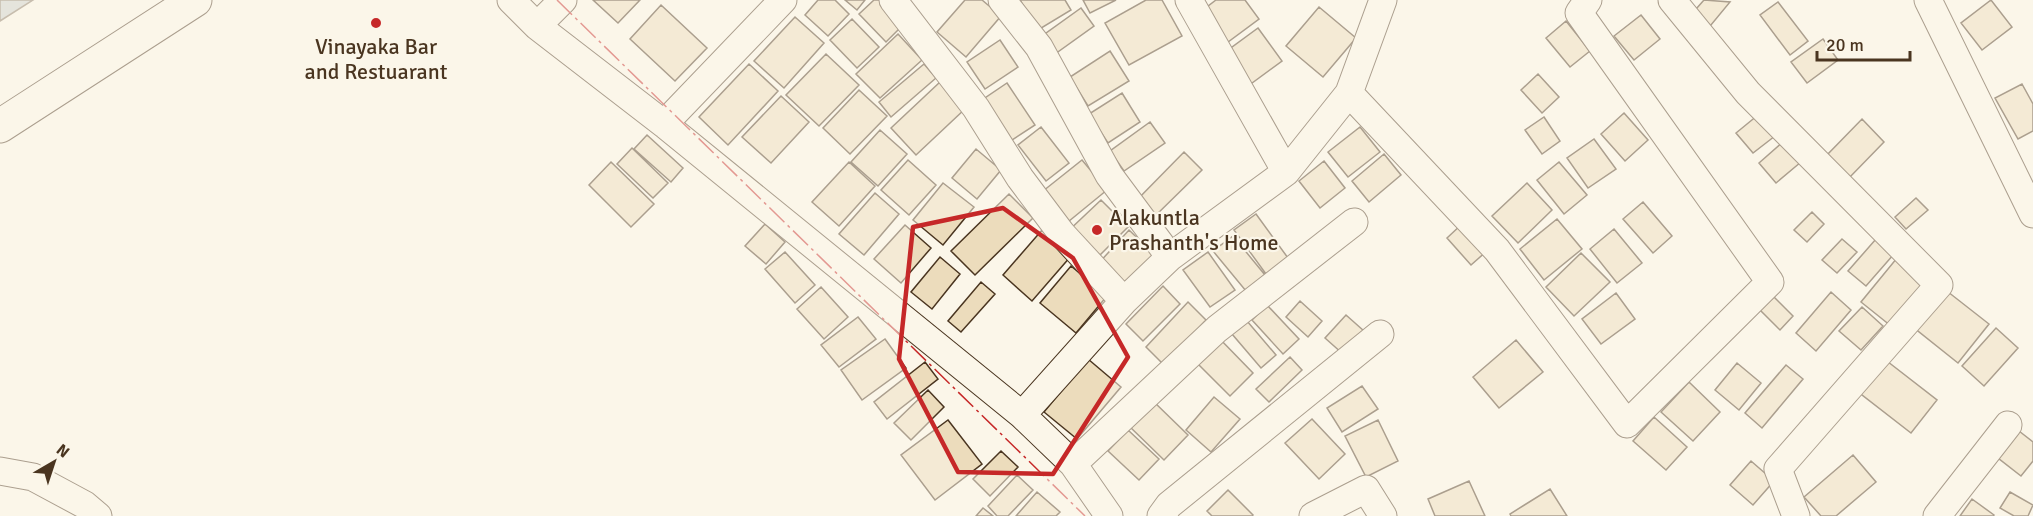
<svg xmlns="http://www.w3.org/2000/svg" width="2033" height="516" viewBox="0 0 2033 516" font-family="Signika,sans-serif">
<style>
.water{fill:#c9cecd;stroke:#887966;stroke-width:1.5}
.building{fill:#ecdcbc;stroke:#4a3520;stroke-width:1.5}
.lines{fill:none;stroke-linecap:round;stroke-linejoin:round}
.street-casing{stroke:#4a3520;stroke-width:29}
.secondary-casing{stroke:#4a3520;stroke-width:35}
.street{stroke:#fbf6e9;stroke-width:27}
.secondary{stroke:#fbf6e9;stroke-width:33}
.power{stroke:#c62828;stroke-width:1.5;stroke-dasharray:21 4.5 3 4.5;stroke-linecap:butt}
.marked{fill:none;stroke:#c62828;stroke-width:4.5;stroke-linejoin:round}
.poi-dot{fill:#c62828;stroke:#fbf6e9;stroke-width:2}
.labels{text-anchor:middle;stroke-width:4.5;stroke-linejoin:round;paint-order:stroke}
.poi-label{font-size:22px;fill:#4a3520;stroke:#fbf6e9}
</style>
<rect width="100%" height="100%" fill="#fbf6e9"/>
<!-- water -->
<path class="water" d="M0,0H33L0,21Z"/>
<!-- building -->
<path class="building" d="M593,0H640L618,23Z
M818,0H835L849,14L828,36L805,15Z
M845,0H865L857,10Z
M874,0H884L906,22L886,42L859,14Z
M965,0H982L1001,16L966,57L937,32Z
M1020,0H1065L1071,10L1038,30Z
M1083,0H1116L1090,13Z
M1146,0H1162L1182,36L1129,65L1105,23Z
M1216,0H1245L1259,19L1224,45L1199,13Z
M1704,0L1730,2L1706,31L1689,17Z
M1991,0L2012,27L1982,50L1961,23Z
M1778,2L1808,41L1790,55L1760,15Z
M661,5L707,48L675,81L630,39Z
M1319,7L1356,38L1323,77L1286,46Z
M1081,8L1094,26L1055,54L1042,36Z
M1641,15L1660,39L1634,60L1614,36Z
M795,17L824,43L784,88L754,61Z
M852,19L879,47L857,68L830,40Z
M1566,21L1590,51L1570,67L1546,38Z
M1258,28L1282,61L1248,86L1224,53Z
M898,34L922,60L880,98L856,74Z
M1823,39L1838,60L1807,83L1791,62Z
M1000,40L1018,67L985,89L967,62Z
M1110,51L1129,81L1088,106L1070,77Z
M826,54L859,85L819,126L786,95Z
M749,64L778,91L728,145L699,117Z
M924,64L936,78L891,117L879,102Z
M1538,74L1559,97L1542,113L1521,90Z
M940,82L966,108L916,155L891,128Z
M1007,83L1035,125L1006,144L979,102Z
M2022,84L2033,104V131L2018,139L1995,98Z
M859,90L887,116L850,154L823,128Z
M1122,93L1140,122L1108,143L1089,114Z
M781,96L809,122L771,163L742,137Z
M1624,113L1648,140L1625,161L1601,134Z
M1758,115L1775,136L1753,153L1736,133Z
M1544,117L1560,141L1542,154L1525,130Z
M1862,119L1884,142L1849,178L1826,156Z
M1150,122L1165,143L1124,171L1110,151Z
M1041,127L1069,163L1046,181L1018,145Z
M1360,127L1380,152L1348,177L1328,152Z
M880,130L907,154L878,186L851,162Z
M647,135L683,168L671,182L634,149Z
M1594,139L1616,169L1588,188L1567,158Z
M1784,141L1801,162L1776,183L1759,163Z
M632,148L668,183L653,198L617,164Z
M976,149L1001,170L977,199L952,178Z
M1184,152L1202,170L1150,221L1133,204Z
M1384,154L1401,175L1369,202L1352,181Z
M908,160L936,185L909,215L881,190Z
M1082,160L1107,190L1063,226L1038,195Z
M1324,161L1345,188L1320,208L1299,181Z
M611,162L654,204L631,227L589,185Z
M849,162L875,186L839,226L812,202Z
M1559,162L1587,195L1564,214L1537,180Z
M943,183L974,207L943,245L913,220Z
M1527,183L1552,210L1518,243L1492,216Z
M875,193L899,214L864,255L839,234Z
M1009,194L1033,218L975,275L951,251Z
M1916,198L1928,210L1906,229L1895,217Z
M1101,200L1128,227L1093,262L1065,234Z
M1643,202L1672,236L1653,253L1623,219Z
M1812,212L1824,224L1807,242L1794,230Z
M1256,214L1288,258L1266,274L1234,230Z
M1557,219L1582,249L1544,280L1520,249Z
M1463,223L1488,250L1471,265L1447,238Z
M765,224L785,242L766,264L745,246Z
M905,225L931,248L901,283L874,259Z
M1614,229L1642,263L1617,283L1590,249Z
M1042,230L1071,256L1032,301L1003,275Z
M1129,230L1154,254L1123,288L1097,265Z
M1233,236L1265,275L1246,291L1213,251Z
M1842,239L1857,252L1837,273L1822,260Z
M1876,239L1894,254L1866,286L1848,271Z
M785,252L815,285L795,303L765,269Z
M1208,252L1235,290L1210,307L1183,270Z
M1581,253L1610,282L1574,316L1546,287Z
M940,257L960,274L932,309L911,292Z
M1897,258L1927,282L1891,326L1861,302Z
M1071,266L1107,296L1076,333L1040,303Z
M981,282L995,294L961,332L948,321Z
M1163,286L1180,304L1143,341L1126,324Z
M821,287L848,317L824,339L797,309Z
M1943,288L1989,324L1958,363L1913,327Z
M1831,292L1851,310L1816,351L1796,333Z
M1616,293L1635,319L1601,344L1582,319Z
M1773,296L1793,316L1780,330L1759,309Z
M1300,301L1322,321L1308,337L1286,317Z
M1188,302L1206,320L1164,365L1146,347Z
M1267,305L1299,339L1283,354L1252,320Z
M1862,307L1883,326L1861,350L1839,331Z
M1346,315L1364,331L1343,354L1325,338Z
M858,317L876,339L839,367L821,345Z
M1247,321L1276,355L1261,368L1232,334Z
M1996,328L2018,348L1984,386L1962,366Z
M1217,336L1253,373L1230,396L1193,359Z
M885,339L906,368L862,400L841,370Z
M1516,340L1543,372L1499,408L1473,377Z
M1290,357L1302,370L1269,402L1256,389Z
M1883,358L1937,400L1911,433L1857,391Z
M1088,359L1121,387L1077,439L1044,412Z
M925,362L938,379L887,419L874,402Z
M1737,363L1761,383L1739,410L1715,390Z
M1786,365L1803,379L1762,428L1745,413Z
M1689,382L1720,412L1693,441L1661,412Z
M1362,386L1378,409L1342,432L1327,408Z
M928,390L944,407L911,440L894,423Z
M1214,397L1240,419L1211,452L1186,430Z
M1152,400L1188,435L1164,460L1128,425Z
M1654,417L1687,447L1666,470L1633,441Z
M1312,419L1345,454L1319,479L1285,443Z
M948,420L982,464L935,500L901,455Z
M1378,420L1398,461L1366,477L1345,436Z
M1128,430L1159,459L1139,480L1108,451Z
M2019,431L2033,442V461L2021,476L1998,458Z
M1001,451L1018,467L990,496L973,479Z
M1853,455L1876,482L1836,516H1821L1804,497Z
M1751,461L1774,481L1753,505L1730,485Z
M1017,475L1033,490L1008,516H997L988,506Z
M1469,481L1485,516H1435L1428,499Z
M1550,489L1567,516H1511L1510,514Z
M1228,490L1253,515L1252,516H1212L1207,511Z
M1037,492L1060,512L1056,516H1016Z
M2010,492L2033,505L2028,516H2014L2000,508Z
M1972,499L1994,515L1993,516H1960Z
M983,508L993,516H976Z"/>
<g class="lines">
<defs>
<path id="street" d="M511,0L537,26L664,124L1022,415L1073,464L1109,516
M893,0L976,108L1020,178L1062,234L1124,301
M1002,0L1039,47L1109,175L1170,257
M1189,0L1286,172
M1672,0L1748,93L1939,285L1778,469L1796,516
M1928,0L2033,214
M537,26L563,0
M1349,93L1497,250L1627,424L1770,282L1579,13L1588,0
M664,124L783,0
M1022,415L1124,301L1170,257L1286,172L1349,93L1383,0
M1073,464L1217,329L1354,222
M0,471L33,477L85,505L98,516
M1161,516L1169,505L1380,334
M1313,516L1366,489L1383,516
M1937,516L2008,425"/>
<path id="secondary" d="M0,126L195,0"/>
</defs>
<!-- street casing -->
<use href="#street" class="street-casing"/>
<!-- secondary casing -->
<use href="#secondary" class="secondary-casing"/>
<!-- street -->
<use href="#street" class="street"/>
<!-- secondary -->
<use href="#secondary" class="secondary"/>
<!-- power -->
<path class="power" d="M557,0L1085,516"/>
</g>
<!-- marked area -->
<path d="M0 0H2033V516H0ZM1003,208L1073,258L1128,357L1053,474L958,472L899,359L913,227Z" fill="#fbf6e9" fill-opacity=".55" fill-rule="evenodd"/>
<path class="marked" d="M1003,208L1073,258L1128,357L1053,474L958,472L899,359L913,227Z"/>
<!-- markers -->
<g class="poi-dot">
<circle cx="376" cy="23" r="6"/>
<circle cx="1097" cy="230" r="6"/>
</g>
<g class="labels">
<!-- poi labels -->
<g class="poi-label">
<text x="376" y="54">Vinayaka Bar<tspan x="376" dy="25">and Restuarant</tspan></text>
<text x="1109" y="225" text-anchor="start">Alakuntla<tspan x="1109" dy="25">Prashanth's Home</tspan></text>
</g>
</g>
<!-- north arrow -->
<g transform="translate(54 462) rotate(39)" stroke="#fbf6e9" stroke-width="4.5" paint-order="stroke">
<path d="M0-4.5L10 22L0 15L-10 22Z" fill="#4a3520"/>
<text y="-9" font-size="16" font-weight="bold" text-anchor="middle" fill="#4a3520">N</text>
</g>
<!-- scale -->
<path d="M1817 51v9h93v-9" fill="none" stroke="#4a3520" stroke-width="3"/>
<text x="1826" y="51" font-size="18" fill="#4a3520" stroke="#fbf6e9" stroke-width="4.5" paint-order="stroke">20 m</text>
</svg>
